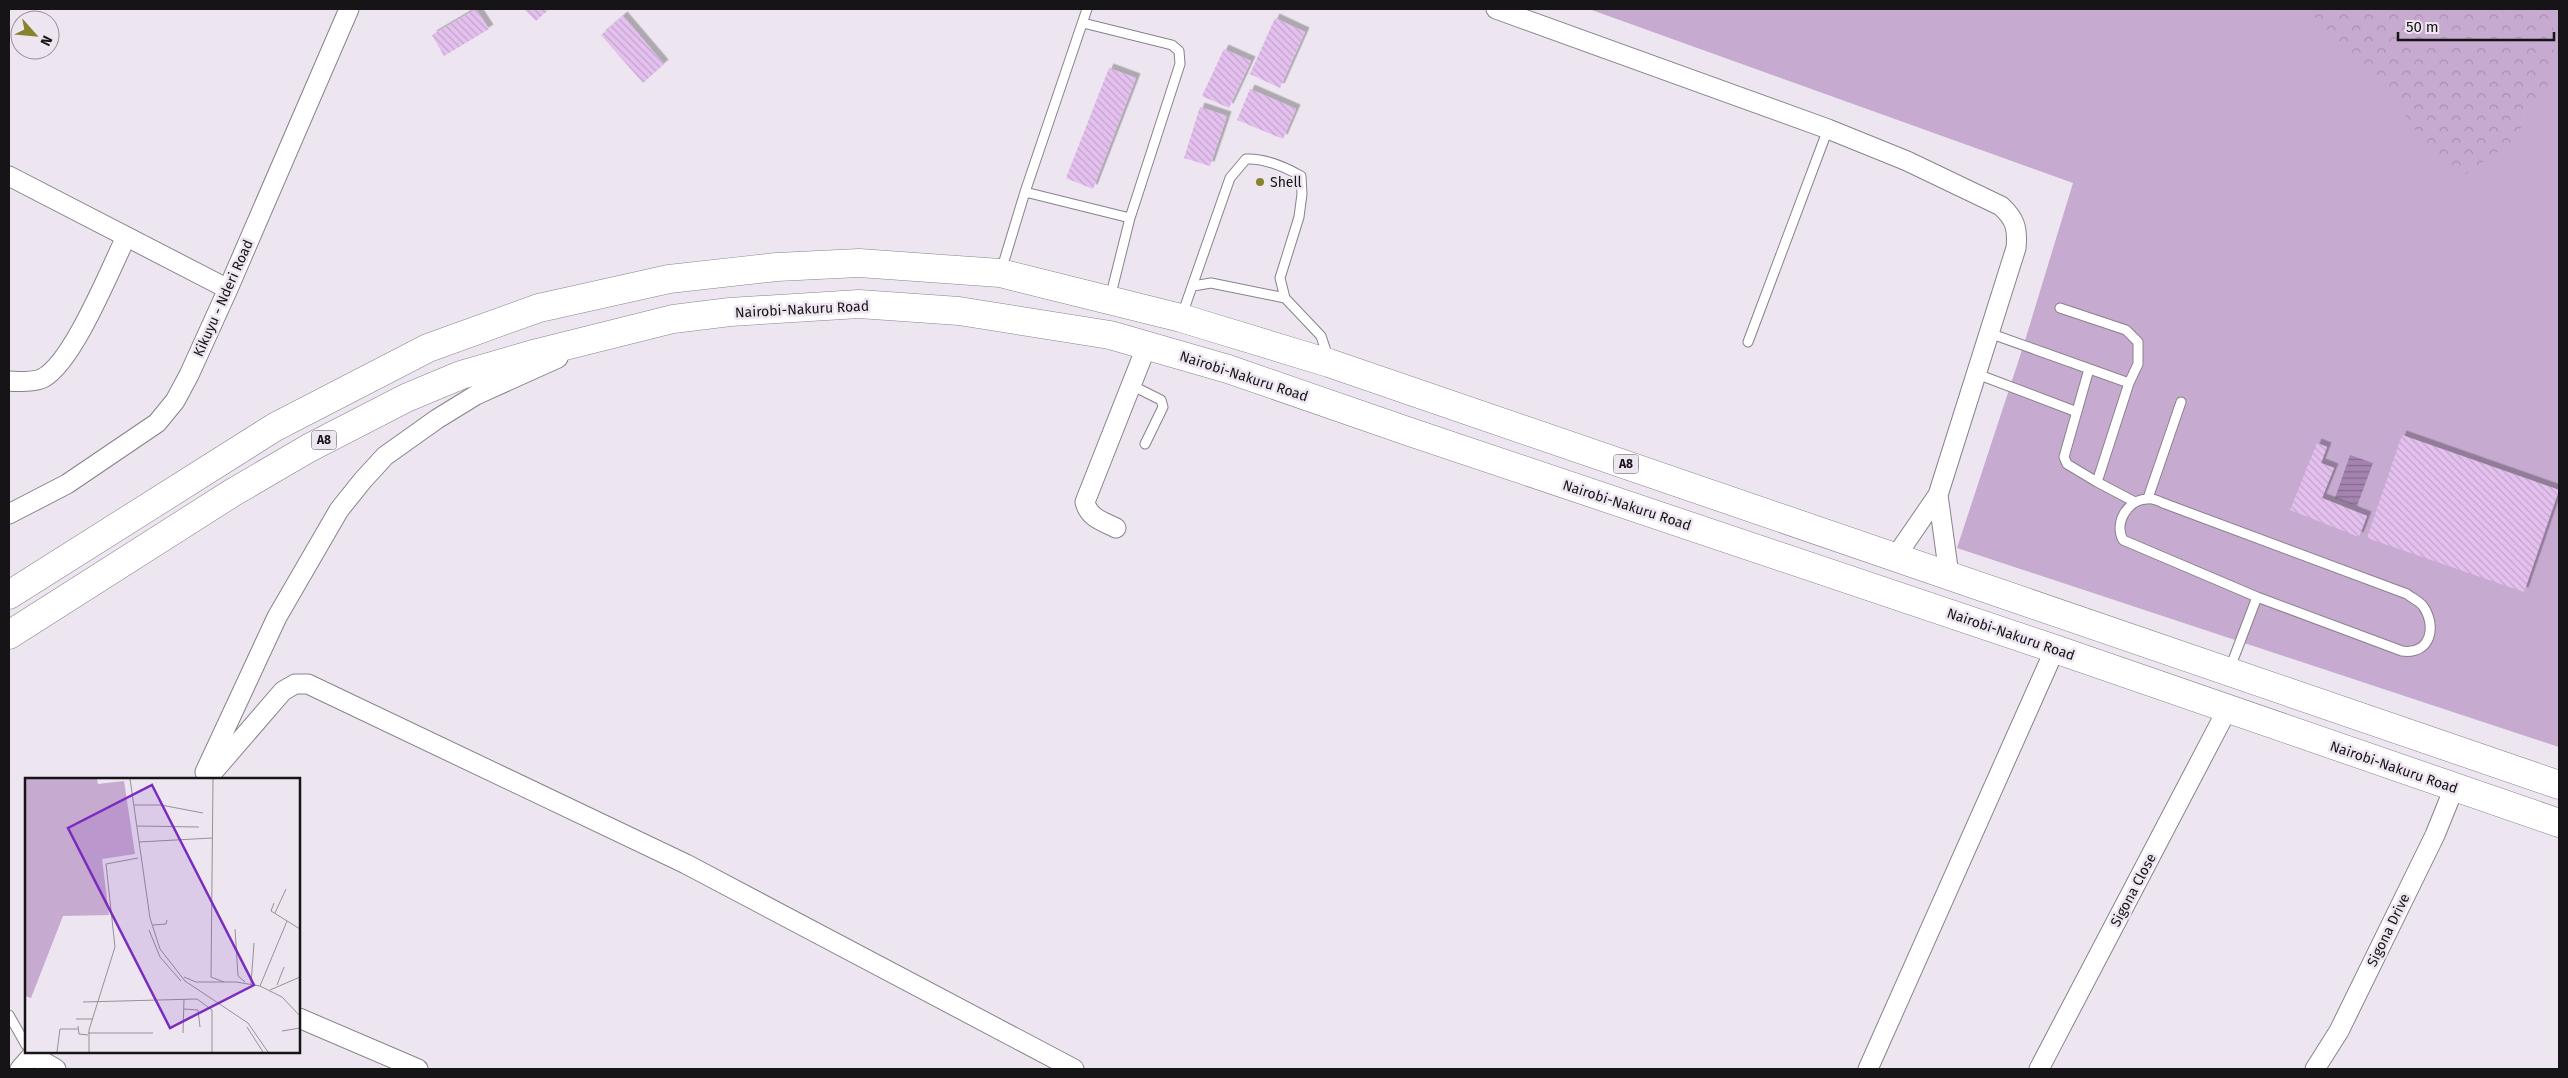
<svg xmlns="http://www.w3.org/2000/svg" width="2568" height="1078" viewBox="0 0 2568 1078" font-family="'Fira Sans',sans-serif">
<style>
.green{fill:#c6aacf}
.forest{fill:url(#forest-crowns)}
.water{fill:url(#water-rules)}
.building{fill:url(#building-back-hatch);filter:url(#shadow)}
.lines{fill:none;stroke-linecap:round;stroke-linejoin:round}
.lane-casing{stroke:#89828c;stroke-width:11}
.street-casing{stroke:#89828c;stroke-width:21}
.highway-casing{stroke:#89828c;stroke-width:29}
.lane{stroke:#fff;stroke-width:9}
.street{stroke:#fff;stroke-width:19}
.highway{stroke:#fff;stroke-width:28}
.poi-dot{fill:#87842d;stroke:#ede5f0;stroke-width:2}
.labels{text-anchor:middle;stroke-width:5;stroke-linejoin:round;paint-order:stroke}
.shield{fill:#ede5f0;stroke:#565358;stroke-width:1}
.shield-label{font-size:12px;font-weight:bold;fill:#161417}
.poi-label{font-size:14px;fill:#161417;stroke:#ede5f0;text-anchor:start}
.street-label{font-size:14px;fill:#161417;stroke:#ede5f0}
.inset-road{fill:none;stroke:#979199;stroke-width:1}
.view{fill:#7b2cbf;fill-opacity:0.15;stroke:#7b2cbf;stroke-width:2.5}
.inset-edge{fill:none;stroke:#161417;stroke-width:2.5}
</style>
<defs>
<pattern id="forest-crowns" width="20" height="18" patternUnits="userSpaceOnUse" patternTransform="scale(1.25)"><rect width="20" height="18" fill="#c6aacf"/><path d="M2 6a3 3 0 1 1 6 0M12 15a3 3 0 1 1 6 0" fill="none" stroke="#a991b1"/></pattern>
<pattern id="water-rules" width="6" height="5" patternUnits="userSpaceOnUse" patternTransform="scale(1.25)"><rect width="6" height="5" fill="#a583b0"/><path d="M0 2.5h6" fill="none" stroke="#856a8e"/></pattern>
<pattern id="building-back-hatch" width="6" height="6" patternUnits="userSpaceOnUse" patternTransform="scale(1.25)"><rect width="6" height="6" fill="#e4c0ef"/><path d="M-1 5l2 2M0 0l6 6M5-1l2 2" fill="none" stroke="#c3a4cc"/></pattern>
<filter id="shadow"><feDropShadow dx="4.5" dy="-4.5" stdDeviation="0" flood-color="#0004"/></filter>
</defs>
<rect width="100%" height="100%" fill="#ede5f0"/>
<!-- green -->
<path class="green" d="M1589,9H2559V747L1957,548L2023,347L2073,183Z"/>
<!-- forest -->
<path class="forest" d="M2307,9H2547L2556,37L2547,89L2511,143L2464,175L2428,147L2386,89Z"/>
<!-- water -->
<path class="water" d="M2350,455L2373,463L2357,506L2335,498Z"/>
<!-- building -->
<path class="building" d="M476,9L489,29L444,56L432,35Z
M524,9H549L536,21Z
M623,16L664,64L643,83L601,35Z
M1275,18L1305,32L1280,88L1250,74Z
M1224,49L1251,61L1229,108L1202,96Z
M1109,68L1136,78L1093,189L1066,178Z
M1250,89L1296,109L1283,139L1237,120Z
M1200,107L1227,116L1210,166L1184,158Z
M2402,435L2559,490L2524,592L2367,538Z
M2317,443L2327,447L2321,463L2334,468L2322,498L2367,516L2359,537L2290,510Z"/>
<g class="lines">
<defs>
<path id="lane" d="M1083,23L1172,45L1179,51L1180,64L1130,218
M1025,192L1087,9
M1001,271L1025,192L1130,218L1110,298
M1193,286L1211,283L1285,298
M2060,308L2126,330L2138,342V364L2129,383L2097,482L2135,502
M1182,315L1230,178L1246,159C1264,158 1285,167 1301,176L1302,194L1299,217L1280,278L1285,298L1321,336L1328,357
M1989,333L2129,383
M1748,342L1828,129
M2089,369L2064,457L2067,464L2097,482
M1977,374L2077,412
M1131,385L1161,400L1163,407L1145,444
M2148,498L2181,402
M2230,668L2257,597L2123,540C2114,523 2127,500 2147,499C2152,498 2159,501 2163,503L2407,594C2412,598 2419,601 2423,606C2437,626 2431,655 2402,651L2257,597
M9,1015L26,1045"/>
<path id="street" d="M1496,9L1828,129L1907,161L2001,206C2015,219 2018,228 2016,248L1938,495L1896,556
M9,176L228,289
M9,381C16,382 36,382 43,378C73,362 110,270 126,237
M1938,495L1949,575
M9,514L67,484L157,423L175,401L189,375L228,289L349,9
M1116,528C1102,521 1089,518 1085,502L1147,345
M205,772L277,617L339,510L363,480L385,456L437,419L476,395L558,358
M207,779L283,691L295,684H308L686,864L1074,1069
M299,1018L418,1069
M32,1055L56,1069
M20,1069L35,1052
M1868,1069L2055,649
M2039,1069L2227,710
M2315,1069L2339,1031L2435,835L2454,788"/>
<path id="highway" d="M9,595L275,427L428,348L539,308L669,279L777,267L859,263L1000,273L1181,318L1329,363L2559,785
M9,635L232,493L309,448L406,398L461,375L537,353L673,319L730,312L859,304L959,311L1110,335L1228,369L1410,432L2055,649L2559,823"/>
</defs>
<!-- lane casing -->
<use href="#lane" class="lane-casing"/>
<!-- street casing -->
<use href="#street" class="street-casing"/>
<!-- highway casing -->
<use href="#highway" class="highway-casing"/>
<!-- lane -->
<use href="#lane" class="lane"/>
<!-- street -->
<use href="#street" class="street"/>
<!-- highway -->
<use href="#highway" class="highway"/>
</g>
<!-- markers -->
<circle class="poi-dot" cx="1260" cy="182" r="5"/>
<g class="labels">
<!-- shield labels -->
<g class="shield">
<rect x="311.5" y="430.5" width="25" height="19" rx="4"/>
<rect x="1613.5" y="454.5" width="25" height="19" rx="4"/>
</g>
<g class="shield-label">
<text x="324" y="444">A8</text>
<text x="1626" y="468">A8</text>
</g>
<!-- poi labels -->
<g class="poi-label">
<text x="1270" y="187">Shell</text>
</g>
<!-- street labels -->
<g class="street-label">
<text transform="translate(223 298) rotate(-66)" y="5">Kikuyu - Nderi Road</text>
<text transform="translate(802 309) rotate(-3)" y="5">Nairobi-Nakuru Road</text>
<text transform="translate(1244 376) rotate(18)" y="5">Nairobi-Nakuru Road</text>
<text transform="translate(1627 505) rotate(18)" y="5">Nairobi-Nakuru Road</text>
<text transform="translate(2011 634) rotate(19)" y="5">Nairobi-Nakuru Road</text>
<text transform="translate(2394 767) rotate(19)" y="5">Nairobi-Nakuru Road</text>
<text transform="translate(2133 890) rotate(-62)" y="5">Sigona Close</text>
<text transform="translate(2388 930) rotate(-64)" y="5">Sigona Drive</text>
</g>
</g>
<!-- overview -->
<g transform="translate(25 778)">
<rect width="275" height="275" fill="#ede5f0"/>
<path d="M0,1H72L73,6L99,3L110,76L77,81L84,137L38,138L6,220L0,218Z" fill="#c6aacf"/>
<path d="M52,2L66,32L60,40L0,14V8L45,25L52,20V12L47,7ZM51,48L61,51L51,79L53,120L48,123L45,118L47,104L36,120L31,117L39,102L41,87L27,76L37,58Z" fill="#c6aacf"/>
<path class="inset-road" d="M105,1L125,140L135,171L160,203L223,245L243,274M188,1L186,199L199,204M109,27H136L178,35M112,48L174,49M114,64L187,60M249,125L246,133L275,151M250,135L261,111M128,147L141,146L142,142M210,151L213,198L220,204M124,152L135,179L156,203M159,199L171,204H211L235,208L257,219L275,238M226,206L229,165M252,207L259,189M235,208L262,143M245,212L275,199M58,224L172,221L187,232V274M159,231L173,232L175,249M51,241H68M53,248L54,256L63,257M222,249L238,274M257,253L275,250M63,255H128M158,255L159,221M32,274L35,251H53M64,274V252L90,169L81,86L113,80"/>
<path class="view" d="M127,7L229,207L145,250L43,50Z"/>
<rect width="275" height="275" class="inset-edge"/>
</g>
<!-- border -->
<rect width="2568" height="1078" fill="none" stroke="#161417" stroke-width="20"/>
<!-- north arrow -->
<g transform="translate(35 35) rotate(117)"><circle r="24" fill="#ede5f0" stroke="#979199"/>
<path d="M0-4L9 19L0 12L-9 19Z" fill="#87842d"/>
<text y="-8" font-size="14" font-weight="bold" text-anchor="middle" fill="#161417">N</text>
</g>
<!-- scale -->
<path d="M2398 32v8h156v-8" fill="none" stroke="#161417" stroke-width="2.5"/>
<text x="2406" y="32" font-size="15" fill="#161417" stroke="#ede5f0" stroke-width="4" paint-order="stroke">50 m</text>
</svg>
